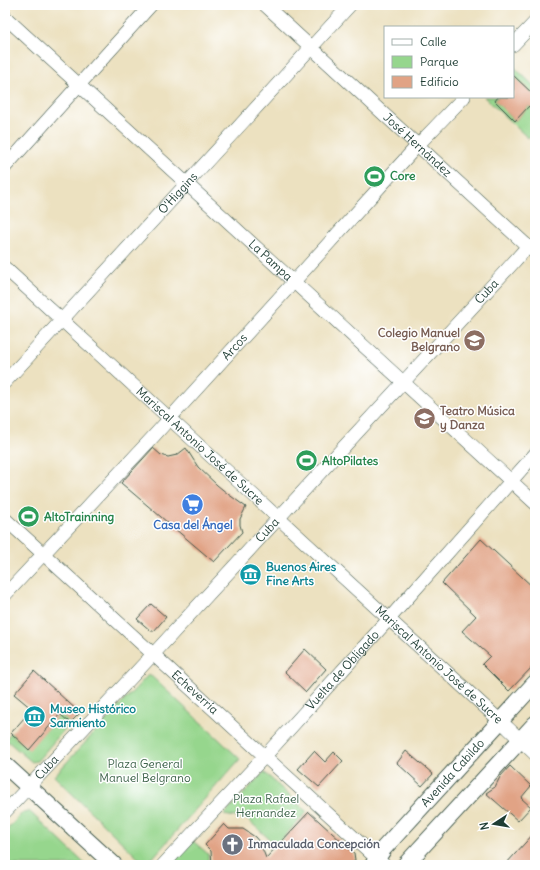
<svg xmlns="http://www.w3.org/2000/svg" width="540" height="870" viewBox="0 0 540 870" font-family="Delius,sans-serif">
<style>
.green{fill:#96d68d;stroke:#5a8a60}
.building{fill:#e1a385}
.lines{fill:none;stroke-linecap:round;stroke-linejoin:round}
.minor-casing{stroke:#3e5649;stroke-width:14}
.major-casing{stroke:#3e5649;stroke-width:18}
.minor{stroke:#fff;stroke-width:13}
.major{stroke:#fff;stroke-width:16}
.labels{text-anchor:middle;stroke-width:3;stroke-linejoin:round;paint-order:stroke}
.street-label{font-size:12px;fill:#1f3d34;stroke:#fff}
.leisure-label{font-size:12px;font-weight:bold;fill:#27864d;stroke:#fff;text-anchor:start}
.education-label{font-size:12px;font-weight:bold;fill:#785e54;stroke:#fff;text-anchor:end}
.shop-label{font-size:12px;font-weight:bold;fill:#366cbe;stroke:#fff}
.culture-label{font-size:12px;font-weight:bold;fill:#0d838f;stroke:#fff;text-anchor:start}
.park-label{font-size:12px;fill:#3d634a;stroke:#fff}
.worship-label{font-size:12px;font-weight:bold;fill:#5b616d;stroke:#fff;text-anchor:start}
</style>
<rect width="100%" height="100%" fill="#fff"/>
<filter id="ink" filterUnits="userSpaceOnUse"><feTurbulence type="fractalNoise" baseFrequency=".025" numOctaves="2"/><feDisplacementMap in="SourceGraphic" scale="8" xChannelSelector="R" yChannelSelector="G"/><feConvolveMatrix kernelMatrix="1 2 1 2 8 2 1 2 1" color-interpolation-filters="sRGB"/></filter>
<filter id="wash" filterUnits="userSpaceOnUse"><feTurbulence type="fractalNoise" baseFrequency=".012" numOctaves="4" result="noise"/><feDisplacementMap in="SourceGraphic" scale="16" xChannelSelector="R" yChannelSelector="G"/><feGaussianBlur stdDeviation="0.9" result="paint"/><feColorMatrix in="noise" values="0 0 0 0 0 0 0 0 0 0 0 0 0 0 0 0 0 1.4 0 .05"/><feComposite in="paint" operator="in"/></filter>
<g filter="url(#wash)">
<rect width="100%" height="100%" fill="#ece1c0"/>
<!-- green -->
<path class="green" d="M513,66L535,87V96L515,77L513,80Z
M484,97H498L495,101L515,121L529,106L533,110L535,108V132L528,138Z
M149,674L240,759L150,861L139,859L54,776Z
M60,714L70,723L37,761L32,762L5,739L11,733L29,749Z
M264,772L307,812L276,845L247,819L224,815Z
M29,811L86,865H5V832L23,812Z
M193,841L208,854V865H171Z"/>
<g id="blocks">
<!-- building -->
<path class="building" d="M513,75L535,96V112L529,106L515,121L495,101L498,97H513Z
M153,448L161,455L168,457L177,455L186,448L198,467L217,485L228,494L246,507L240,519V525L242,532L214,562L121,483Z
M481,539L535,589V664L509,691L482,664L490,656L462,631L476,616L442,583Z
M151,604L166,617L154,631H151L137,619Z
M305,649L326,669L306,692L285,672Z
M34,671L80,713L70,723L60,714L29,750L11,733L32,709L14,694Z
M314,751L325,762L334,752L343,761L319,787L298,769Z
M406,751L433,774L422,786L397,763Z
M510,766L531,786L521,798L531,807L518,821L486,793L495,787L500,777Z
M309,812L354,853L355,860L351,865H212L211,851L205,845L224,824L229,829H243L255,837L260,843L266,858Z
M535,832V865H505Z"/>
</g>
</g>
<g filter="url(#ink)">
<use href="#blocks" fill-opacity="0" stroke="#3e5649" stroke-width="1"/>
<g class="lines">
<defs>
<g id="minor">
<path id="s1" d="M265,5L535,253"/>
<path id="s2" d="M5,17L535,503"/>
<path d="M513,45L535,22"/>
<path d="M5,167L151,5"/>
<path id="s3" d="M5,268L508,728L535,754"/>
<path id="s4" d="M5,382L350,5"/>
<path id="s5" d="M5,519L384,865"/>
<path id="s6" d="M5,595L152,438L417,146L464,97"/>
<path id="s7" d="M5,812L159,648L512,264L528,246"/>
<path id="s8" d="M163,865L265,756L389,619L535,454"/>
</g>
<g id="major">
<path d="M5,765L114,865"/>
<path id="s9" d="M373,865L384,848L535,683"/>
<path d="M405,865L535,724"/>
</g>
</defs>
<!-- minor casing -->
<use href="#minor" class="minor-casing"/>
<!-- major casing -->
<use href="#major" class="major-casing"/>
<!-- minor -->
<use href="#minor" class="minor"/>
<!-- major -->
<use href="#major" class="major"/>
</g>
</g>
<!-- icons -->
<defs>
<symbol id="stadium-disc" viewBox="-11 -11 22 22"><circle r="9.5" fill="#2e9e5b" stroke="#fff"/><path d="M0-5a6.5 5 0 1 0 0 10a6.5 5 0 1 0 0-10ZM-3.5-1.8h7v3.6h-7Z" fill="#fff"/></symbol>
<symbol id="university-disc" viewBox="-11 -11 22 22"><circle r="9.5" fill="#8d6e63" stroke="#fff"/><path d="M0-5L7-2L0 1L-7-2ZM-4 1L0 2.5L4 1V4Q0 6-4 4Z" fill="#fff"/></symbol>
<symbol id="supermarket-disc" viewBox="-11 -11 22 22"><circle r="9.5" fill="#3f7fe0" stroke="#fff"/><path d="M-6-5.5h2.5l.6 2H6L4.5 2H-2.5L-4.4-4H-6ZM-1.5 3.2a1.3 1.3 0 1 0 .1 0ZM3 3.2a1.3 1.3 0 1 0 .1 0Z" fill="#fff"/></symbol>
<symbol id="museum-disc" viewBox="-11 -11 22 22"><circle r="9.5" fill="#0f9aa8" stroke="#fff"/><path d="M0-6L6-3V-2H-6V-3ZM-5-1h2V3h-2ZM-1-1h2V3h-2ZM3-1h2V3H3ZM-6 4H6V6H-6Z" fill="#fff"/></symbol>
<symbol id="church-disc" viewBox="-11 -11 22 22"><circle r="9.5" fill="#6b7280" stroke="#fff"/><path d="M-1.2-6h2.4v3.5h3.3v2.4h-3.3V6h-2.4V-.1h-3.3v-2.4h3.3Z" fill="#fff"/></symbol>
</defs>
<g fill-rule="evenodd">
<use href="#stadium-disc" x="362" y="164" width="25" height="25"/>
<use href="#university-disc" x="462" y="328" width="25" height="25"/>
<use href="#university-disc" x="412" y="406" width="25" height="25"/>
<use href="#stadium-disc" x="294" y="448" width="25" height="25"/>
<use href="#supermarket-disc" x="180" y="492" width="25" height="25"/>
<use href="#stadium-disc" x="16" y="504" width="25" height="25"/>
<use href="#museum-disc" x="238" y="562" width="25" height="25"/>
<use href="#museum-disc" x="22" y="704" width="25" height="25"/>
<use href="#church-disc" x="220" y="832" width="25" height="25"/>
</g>
<g class="labels">
<!-- street labels -->
<g class="street-label">
<text dy="4" stroke="none"><textPath href="#s1" startOffset="207">José Hernández</textPath></text>
<text dy="4" stroke="none"><textPath href="#s4" startOffset="256">O'Higgins</textPath></text>
<text dy="4" stroke="none"><textPath href="#s2" startOffset="360">La Pampa</textPath></text>
<text dy="4" stroke="none"><textPath href="#s7" startOffset="709">Cuba</textPath></text>
<text dy="4" stroke="none"><textPath href="#s6" startOffset="338">Arcos</textPath></text>
<text dy="4" stroke="none"><textPath href="#s3" startOffset="264">Mariscal Antonio José de Sucre</textPath></text>
<text dy="4" stroke="none"><textPath href="#s7" startOffset="385">Cuba</textPath></text>
<text dy="4" stroke="none"><textPath href="#s3" startOffset="588">Mariscal Antonio José de Sucre</textPath></text>
<text dy="4" stroke="none"><textPath href="#s8" startOffset="265">Vuelta de Obligado</textPath></text>
<text dy="4" stroke="none"><textPath href="#s5" startOffset="257">Echeverría</textPath></text>
<text dy="4" stroke="none"><textPath href="#s7" startOffset="61">Cuba</textPath></text>
<text dy="4" stroke="none"><textPath href="#s9" startOffset="122">Avenida Cabildo</textPath></text>
</g>
<!-- leisure labels -->
<g class="leisure-label">
<text x="390" y="180">Core</text>
<text x="322" y="465">AltoPilates</text>
<text x="44" y="521">AltoTrainning</text>
</g>
<!-- education labels -->
<g class="education-label">
<text x="460" y="337">Colegio Manuel<tspan x="460" dy="14">Belgrano</tspan></text>
<text x="440" y="415" text-anchor="start">Teatro Música<tspan x="440" dy="14">y Danza</tspan></text>
</g>
<!-- shop labels -->
<g class="shop-label">
<text x="193" y="529">Casa del Ángel</text>
</g>
<!-- culture labels -->
<g class="culture-label">
<text x="266" y="571">Buenos Aires<tspan x="266" dy="14">Fine Arts</tspan></text>
<text x="50" y="713">Museo Histórico<tspan x="50" dy="14">Sarmiento</tspan></text>
</g>
<!-- park labels -->
<g class="park-label">
<text x="145" y="768">Plaza General<tspan x="145" dy="14">Manuel Belgrano</tspan></text>
<text x="266" y="803">Plaza Rafael<tspan x="266" dy="14">Hernandez</tspan></text>
</g>
<!-- worship labels -->
<g class="worship-label">
<text x="248" y="848">Inmaculada Concepción</text>
</g>
</g>
<!-- margin -->
<rect width="540" height="870" fill="none" stroke="#fff" stroke-width="20"/>
<!-- legend -->
<rect x="384" y="26" width="130" height="72" fill="#ffffff" stroke="#a5b1ae"/>
<rect x="392" y="39" width="20" height="6" fill="#ffffff" stroke="#a5b1ae"/>
<text x="420" y="46" font-size="12" fill="#1f3d34">Calle</text>
<rect x="392" y="56" width="20" height="12" fill="#96d68d" stroke="#a5b1ae"/>
<text x="420" y="66" font-size="12" fill="#1f3d34">Parque</text>
<rect x="392" y="76" width="20" height="12" fill="#e1a385" stroke="#a5b1ae"/>
<text x="420" y="86" font-size="12" fill="#1f3d34">Edificio</text>
<!-- north arrow -->
<g transform="translate(494 824) rotate(258)" stroke="#ffffff" stroke-width="3" paint-order="stroke">
<path d="M0-3L7 15L0 10L-7 15Z" fill="#1f3d34"/>
<text y="-6" font-size="11" font-weight="bold" text-anchor="middle" fill="#1f3d34">N</text>
</g>
</svg>
